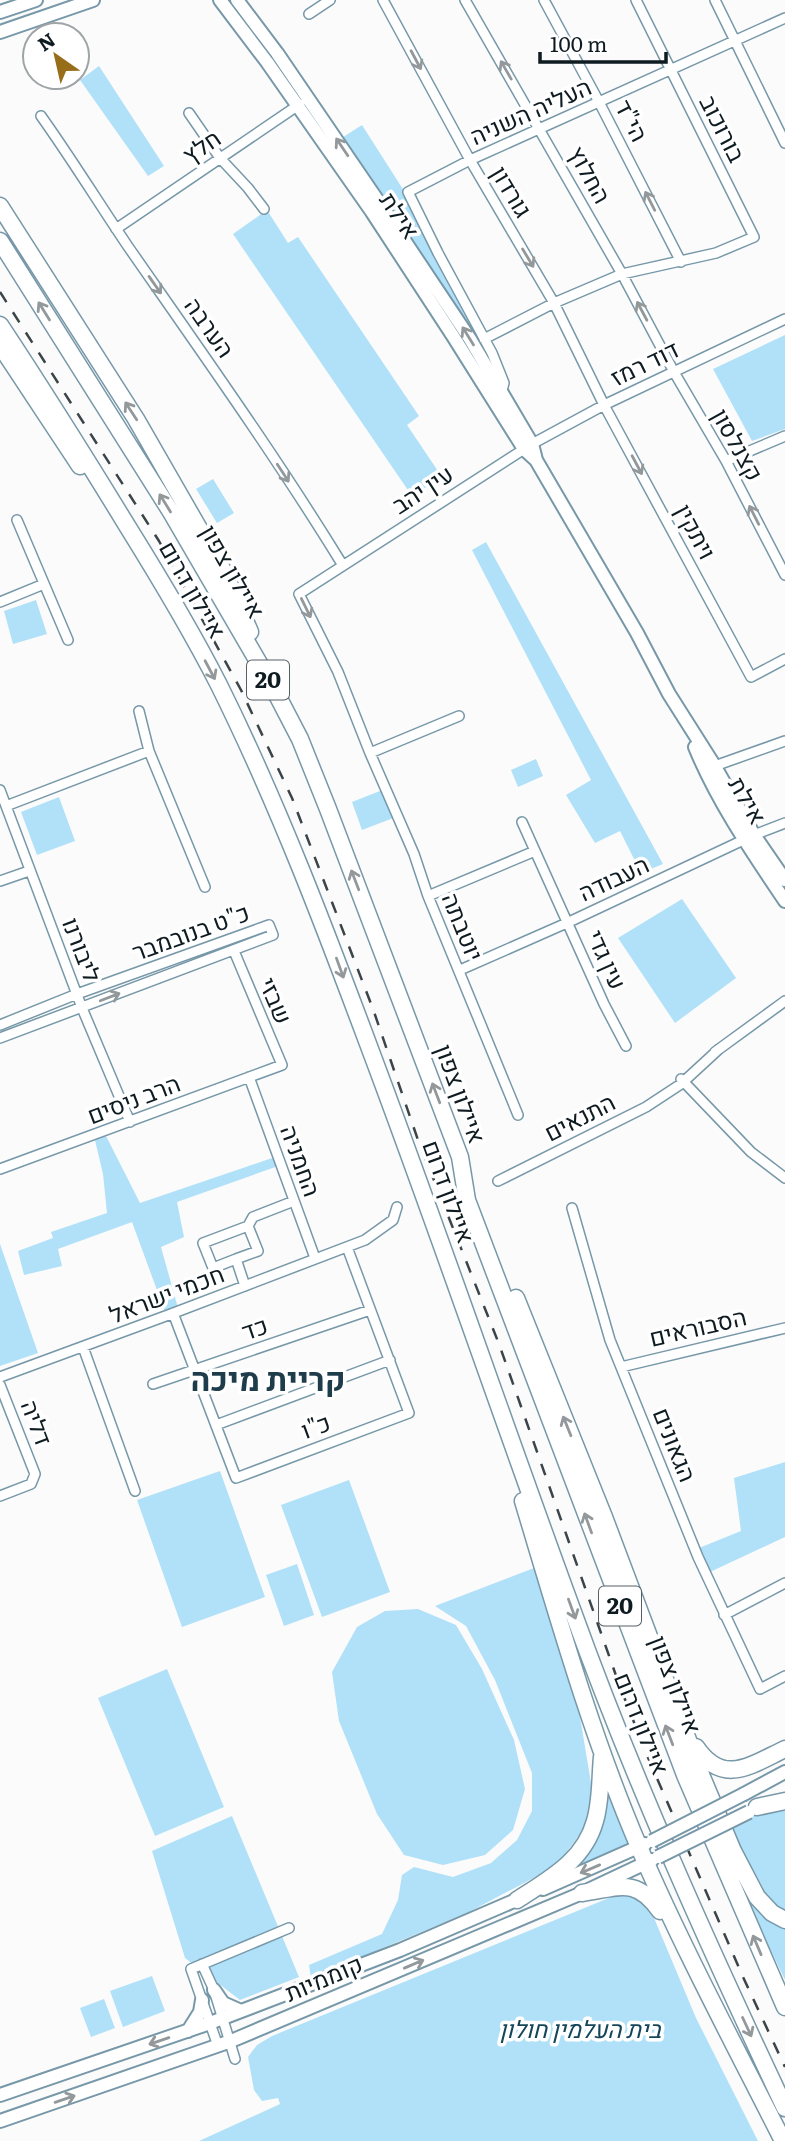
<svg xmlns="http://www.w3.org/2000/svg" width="785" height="2141" viewBox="0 0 785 2141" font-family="Literata,Heebo,serif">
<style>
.green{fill:#b0e1f8}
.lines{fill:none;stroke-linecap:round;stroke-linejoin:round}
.street-casing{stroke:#7798a8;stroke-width:12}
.secondary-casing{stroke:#7798a8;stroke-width:16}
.highway-casing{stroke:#7798a8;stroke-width:19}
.street{stroke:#fff;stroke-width:9}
.secondary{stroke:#fff;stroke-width:12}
.highway{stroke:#fff;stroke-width:16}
.rail{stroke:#3a4449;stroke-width:2.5;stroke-dasharray:12 12;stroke-linecap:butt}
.secondary-bridge-casing{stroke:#7798a8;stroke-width:16;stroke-linecap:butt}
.secondary-bridge{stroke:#fff;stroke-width:12}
.oneway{stroke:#93989b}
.labels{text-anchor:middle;stroke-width:7;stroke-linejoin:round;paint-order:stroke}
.shield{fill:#fff;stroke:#565f64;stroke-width:2}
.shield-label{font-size:23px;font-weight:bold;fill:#0e1b21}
.street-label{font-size:24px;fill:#0e1b21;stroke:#fff}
.park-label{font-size:24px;font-style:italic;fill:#144559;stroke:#fff}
.district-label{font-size:32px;font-weight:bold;fill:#1e3c4a;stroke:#fff}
</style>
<rect width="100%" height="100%" fill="#fbfbfb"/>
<!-- green -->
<path class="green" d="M99,66L164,166L148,176L80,80Z
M362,125L413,205L502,382L340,139Z
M267,210L288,243L298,237L419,416L407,425L442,477L412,496L233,234Z
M785,335V429L752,441L713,369Z
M213,479L234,513L217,523L196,489Z
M486,542L663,864L641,873L620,831L595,843L566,795L591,780L472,550Z
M36,600L47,634L13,644L4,611Z
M536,759L543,776L518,787L511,770Z
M385,789L396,817L362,830L352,802Z
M59,797L75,841L37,855L21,812Z
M682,899L736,978L675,1023L618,938Z
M104,1132L140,1203L278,1156L281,1165L177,1202L184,1237L161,1247L178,1308L165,1312L132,1222L58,1249L62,1266L24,1275L18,1251L53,1238L51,1232L107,1213L103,1174L94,1136Z
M0,1244L38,1353L0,1366Z
M785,1462V1537L710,1572L699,1548L741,1531L734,1478Z
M220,1471L265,1597L182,1627L137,1500Z
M349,1480L390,1592L322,1617L281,1505Z
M297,1564L314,1615L284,1626L266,1575Z
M534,1568L580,1717L592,1789L586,1826L556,1866L469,1912L311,1978L309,1965L382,1934L398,1900L402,1875L414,1867L453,1877L491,1863L517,1840L532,1811V1773L495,1680L466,1626L435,1606Z
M418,1609L456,1625L482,1669L514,1740L525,1789L513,1830L485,1855L443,1865L404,1855L377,1814L339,1721L332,1672L357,1627L385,1611Z
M167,1669L224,1807L155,1836L98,1698Z
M602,1766L632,1844L565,1872L578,1861Z
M785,1806V1915L768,1902L730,1830L759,1812Z
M232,1816L299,1977L240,2000L185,1958L152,1851Z
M626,1891L649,1906L696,2018L758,2141H199L280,2104L278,2098L262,2101L254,2090L248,2057L257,2045L272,2036Z
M745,1897L770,1918L785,1926V1980Z
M152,1976L165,2011L123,2027L110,1991Z
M104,1999L115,2028L91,2037L80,2008Z"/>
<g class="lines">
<defs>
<path id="street" d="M383,0L470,160L554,303L604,405L751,677L785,659
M465,0L622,274L674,372L726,461L785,575
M544,0L599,102L681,262
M715,0L785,143
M309,14L330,0
M189,113L220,158L248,188L264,209
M41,116C71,158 98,202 127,245C200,350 275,455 342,564
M116,229L300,104
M484,339L554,303L622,274L716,253L754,237L636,0
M501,394L504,383L492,353L438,253L408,192L470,160L785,18
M726,461L785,436
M17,520L68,640
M0,602L44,584
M139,711L149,751L205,887
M370,753L459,716
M709,768L785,741
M0,790L82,1008L130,1122
M6,806L149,751
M522,822L604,1004L626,1046
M0,881L29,871
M428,896L535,851
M460,970L569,922L754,835L785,823
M0,1025L77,994L269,925L273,935L0,1038
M715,1052L785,1001
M249,1077L315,1258
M681,1079L751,1152L785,1178
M518,1115L428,896L414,854L370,753L338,672L299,594L532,444L604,405L785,319
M0,1169L282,1065L234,951
M498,1181L646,1107L681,1084L719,1049
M572,1208L610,1340L698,1557L760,1689L785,1676
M236,1259L258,1251L248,1226
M245,1286L236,1259L213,1268L203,1243L248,1226L253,1217L294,1201
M173,1313L236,1478L409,1413L347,1247
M83,1347L135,1491
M621,1367L785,1328
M0,1377L171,1314L365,1240L393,1220L397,1207
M153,1384L370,1310
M0,1385L35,1474L31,1484L0,1496
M216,1425L390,1360
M724,1615L785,1583
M202,1964L214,1990L235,2059
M218,2046L191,1969L289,1928"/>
<path id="secondary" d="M220,0L267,62L372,212L453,336L524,449L536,460
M237,0L277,53L382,207L470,339L532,444L536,460L637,633L669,694L714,765L754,835L785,880
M0,12L36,0
M0,32L93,0
M695,747C717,801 752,852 785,901
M744,1794L785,1772
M543,1889L645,1844
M214,1990L223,2003L241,2011
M188,2031L200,2012L202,2000
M0,2095L210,2023L400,1950L523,1897
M0,2121L231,2041L582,1893L652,1860"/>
<path id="highway" d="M0,206L136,419L225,574L250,632
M0,241L171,512L274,689L300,739L328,809L460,1157L467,1200L685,1775L785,2007
M0,325C43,390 85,457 126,524C159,577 191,630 219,685C279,806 326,931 373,1057C442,1241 505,1427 573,1612C634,1781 708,1945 785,2108
M0,345L80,466
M516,1298L604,1517L702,1777L733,1851L757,1897L772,1913L785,1920
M523,1501C558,1617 591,1735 639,1847C682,1947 734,2044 783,2141
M696,1747C723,1787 751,1765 785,1749
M757,1807L785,1801
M582,1893C618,1888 636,1876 660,1911
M517,1900C549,1879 584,1861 595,1821C601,1801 600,1778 602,1757"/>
</defs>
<!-- street casing -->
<use href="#street" class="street-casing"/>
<!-- secondary casing -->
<use href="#secondary" class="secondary-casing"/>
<!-- highway casing -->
<use href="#highway" class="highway-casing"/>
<!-- street -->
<use href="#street" class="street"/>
<!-- secondary -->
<use href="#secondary" class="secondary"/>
<!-- highway -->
<use href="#highway" class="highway"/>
<!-- rail -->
<path class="rail" d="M0,292L159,541L241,690L292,798L373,1009L418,1140L499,1344L619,1684L646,1753L743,1977L785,2067"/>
<defs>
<path id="secondary-bridge" d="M652,1841L744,1794
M658,1857L749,1812"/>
</defs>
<!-- secondary-bridge casing -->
<use href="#secondary-bridge" class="secondary-bridge-casing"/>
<!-- secondary-bridge -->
<use href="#secondary-bridge" class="secondary-bridge"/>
</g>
<!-- one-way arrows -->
<defs><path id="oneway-shaft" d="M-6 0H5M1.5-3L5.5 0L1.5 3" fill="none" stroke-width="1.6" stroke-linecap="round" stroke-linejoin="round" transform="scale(1.75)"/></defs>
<g class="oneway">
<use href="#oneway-shaft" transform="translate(416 60) rotate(62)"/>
<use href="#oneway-shaft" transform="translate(506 70) rotate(-120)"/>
<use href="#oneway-shaft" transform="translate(342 147) rotate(-124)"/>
<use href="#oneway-shaft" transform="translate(650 201) rotate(-117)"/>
<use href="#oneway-shaft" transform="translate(528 258) rotate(59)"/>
<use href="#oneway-shaft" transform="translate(155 285) rotate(55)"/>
<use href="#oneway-shaft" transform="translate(44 311) rotate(-122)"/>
<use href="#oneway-shaft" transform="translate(642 311) rotate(-118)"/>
<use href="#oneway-shaft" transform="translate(468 336) rotate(-122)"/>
<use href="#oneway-shaft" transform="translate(131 411) rotate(-123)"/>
<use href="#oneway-shaft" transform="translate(637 465) rotate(62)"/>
<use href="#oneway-shaft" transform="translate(283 473) rotate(57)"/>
<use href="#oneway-shaft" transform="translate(165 503) rotate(-122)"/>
<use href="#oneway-shaft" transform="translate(754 515) rotate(-117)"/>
<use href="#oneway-shaft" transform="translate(306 608) rotate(64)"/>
<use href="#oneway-shaft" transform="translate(210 670) rotate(62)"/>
<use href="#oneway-shaft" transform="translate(355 880) rotate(-111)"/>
<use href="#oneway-shaft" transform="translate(340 968) rotate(70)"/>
<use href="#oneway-shaft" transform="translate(110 997) rotate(-21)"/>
<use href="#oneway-shaft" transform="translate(436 1093) rotate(-111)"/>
<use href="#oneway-shaft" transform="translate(567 1426) rotate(-112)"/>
<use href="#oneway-shaft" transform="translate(588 1523) rotate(-110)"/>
<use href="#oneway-shaft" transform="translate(572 1609) rotate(70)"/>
<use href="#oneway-shaft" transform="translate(669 1735) rotate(-111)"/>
<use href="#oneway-shaft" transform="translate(590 1869) rotate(157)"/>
<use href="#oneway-shaft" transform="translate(757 1945) rotate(-113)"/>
<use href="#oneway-shaft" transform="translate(414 1964) rotate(-23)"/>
<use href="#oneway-shaft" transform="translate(747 2027) rotate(65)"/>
<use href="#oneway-shaft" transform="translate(159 2041) rotate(161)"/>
<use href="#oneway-shaft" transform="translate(65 2099) rotate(-19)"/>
</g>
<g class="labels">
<!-- shield labels -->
<g class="shield">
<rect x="247" y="660.5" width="42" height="39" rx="5"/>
<rect x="599" y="1586.5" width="42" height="39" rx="5"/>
</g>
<g class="shield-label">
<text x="268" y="688">20</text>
<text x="620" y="1614">20</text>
</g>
<!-- street labels -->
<g class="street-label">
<text transform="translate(531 112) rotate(-24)" y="8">העליה השניה</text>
<text transform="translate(631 121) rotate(63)" y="8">הי"ד</text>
<text transform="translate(722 129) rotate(63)" y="8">בורוכוב</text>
<text transform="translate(202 147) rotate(-34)" y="8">חלץ</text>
<text transform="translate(589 175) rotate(61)" y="8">החלוץ</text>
<text transform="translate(511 192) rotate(59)" y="8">גורדון</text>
<text transform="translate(399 216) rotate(56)" y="8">אילת</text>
<text transform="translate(209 328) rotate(55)" y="8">הערבה</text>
<text transform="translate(645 364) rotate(-26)" y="8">דוד רמז</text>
<text transform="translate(737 445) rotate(61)" y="8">קצנלסון</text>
<text transform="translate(423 490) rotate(-33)" y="8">עין יהב</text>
<text transform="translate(695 532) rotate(62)" y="8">ויתקין</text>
<text transform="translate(232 572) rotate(60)" y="8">איילון צפון</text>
<text transform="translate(192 590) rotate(60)" y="8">איילון דרום</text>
<text transform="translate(747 801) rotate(60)" y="8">אילת</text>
<text transform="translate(614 879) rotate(-25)" y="8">העבודה</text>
<text transform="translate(462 927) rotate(68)" y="8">יוטבתה</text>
<text transform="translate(191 933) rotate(-20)" y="8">כ"ט בנובמבר</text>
<text transform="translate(81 950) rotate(69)" y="8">ליבורנו</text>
<text transform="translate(606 960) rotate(66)" y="8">עין גדי</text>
<text transform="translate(275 1001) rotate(67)" y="8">שבזי</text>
<text transform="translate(460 1094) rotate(70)" y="8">איילון צפון</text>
<text transform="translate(134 1100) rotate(-21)" y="8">הרב ניסים</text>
<text transform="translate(580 1118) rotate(-27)" y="8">התנאים</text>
<text transform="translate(300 1161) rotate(70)" y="8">החמניה</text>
<text transform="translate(448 1192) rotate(70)" y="8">איילון דרום</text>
<text transform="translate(167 1295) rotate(-21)" y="8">חכמי ישראל</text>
<text transform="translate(698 1328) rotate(-13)" y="8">הסבוראים</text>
<text transform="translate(255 1329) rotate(-19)" y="8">כד</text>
<text transform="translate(36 1423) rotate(69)" y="8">דליה</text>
<text transform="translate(316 1427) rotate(-20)" y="8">כ"ו</text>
<text transform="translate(674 1445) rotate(68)" y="8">הגאונים</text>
<text transform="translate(675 1685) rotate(69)" y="8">איילון צפון</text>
<text transform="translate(641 1724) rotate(68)" y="8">איילון דרום</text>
<text transform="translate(324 1979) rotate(-23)" y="8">קוממיות</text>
</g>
<!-- park labels -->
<g class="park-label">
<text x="580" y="2038">בית העלמין חולון</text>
</g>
<!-- district labels -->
<g class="district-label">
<text x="268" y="1391">קריית מיכה</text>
</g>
</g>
<!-- north arrow -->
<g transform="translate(56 56) rotate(326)"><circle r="33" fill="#ffffff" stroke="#9fa4a6" stroke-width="2"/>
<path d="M0-5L12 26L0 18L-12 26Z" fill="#976d1a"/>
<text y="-10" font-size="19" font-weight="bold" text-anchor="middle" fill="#0e1b21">N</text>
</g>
<!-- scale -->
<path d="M540 52v10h126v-10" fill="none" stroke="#0e1b21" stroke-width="3.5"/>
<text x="550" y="52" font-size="21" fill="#0e1b21" stroke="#ffffff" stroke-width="5" paint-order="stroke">100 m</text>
</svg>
